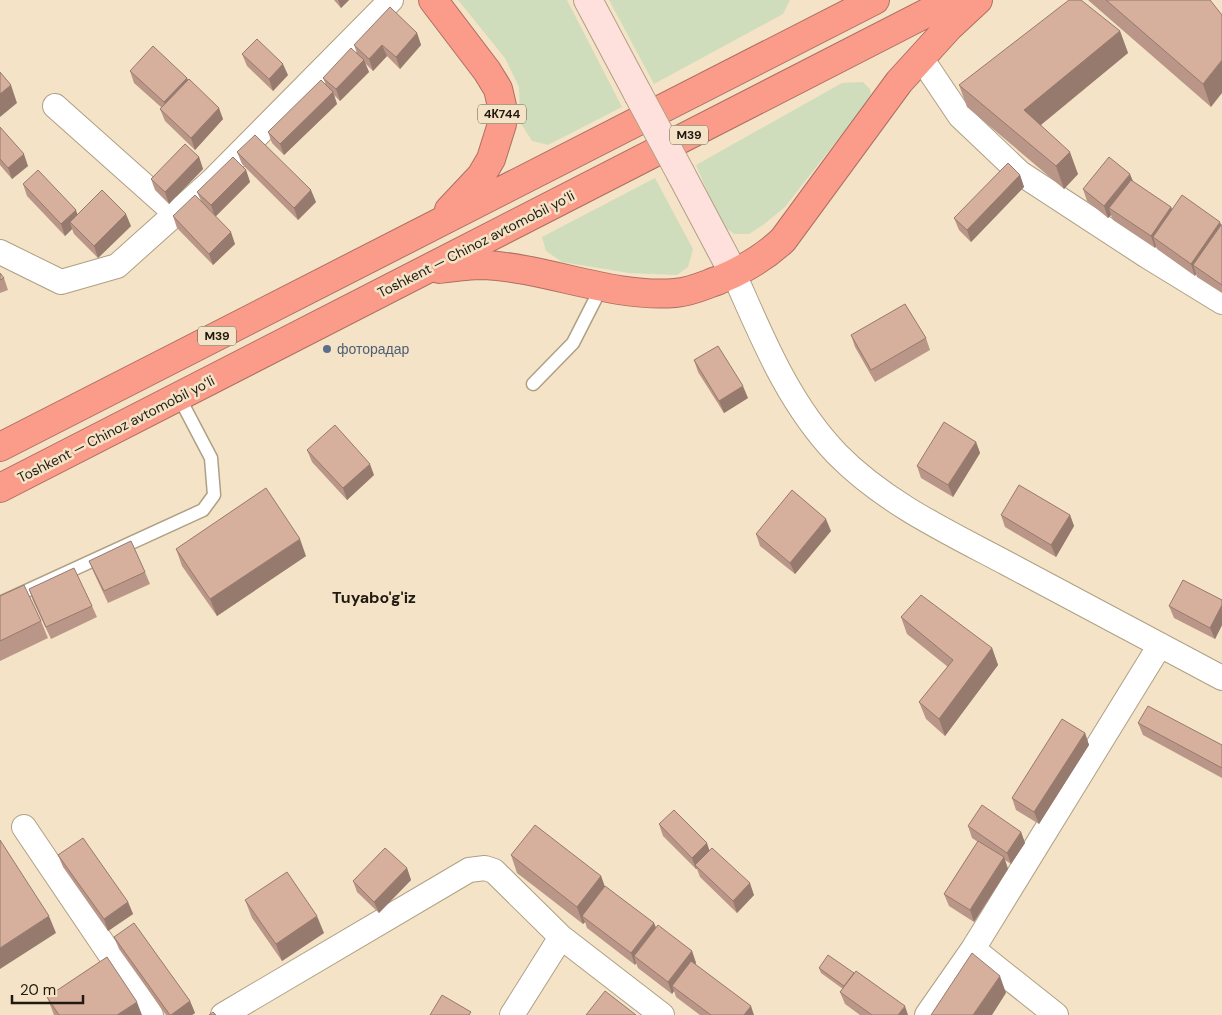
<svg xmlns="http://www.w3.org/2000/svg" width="1222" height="1015" viewBox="0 0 1222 1015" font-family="'DM Sans',sans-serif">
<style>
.green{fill:#d0ddbd}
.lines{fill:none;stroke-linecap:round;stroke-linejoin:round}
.lane-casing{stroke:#afa084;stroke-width:15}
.street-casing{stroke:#afa084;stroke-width:26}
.secondary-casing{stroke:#afa084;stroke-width:30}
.highway-casing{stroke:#ae6e60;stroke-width:30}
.lane{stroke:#fff;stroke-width:12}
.street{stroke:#fff;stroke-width:24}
.secondary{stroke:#fee1dc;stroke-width:28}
.highway{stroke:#fb9c8b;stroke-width:28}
.secondary-bridge-casing{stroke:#afa084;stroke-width:30;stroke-linecap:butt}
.secondary-bridge{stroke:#fee1dc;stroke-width:28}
.wall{fill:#b99687}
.shaded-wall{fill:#967a6e}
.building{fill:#d7af9d;stroke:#967a6e}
.service-dot{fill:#5c6f8a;stroke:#f4e3c6;stroke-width:2}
.labels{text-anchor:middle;stroke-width:5;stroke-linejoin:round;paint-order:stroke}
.shield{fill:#f4e3c6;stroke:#605647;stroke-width:1}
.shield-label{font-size:12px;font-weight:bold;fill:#201a10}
.street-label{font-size:14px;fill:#201a10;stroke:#f4e3c6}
.service-label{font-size:14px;fill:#4e5e75;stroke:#f4e3c6;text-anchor:start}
.quarter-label{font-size:16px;font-weight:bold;fill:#201a10;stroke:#f4e3c6}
</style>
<rect width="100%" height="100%" fill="#f4e3c6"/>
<!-- green -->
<path class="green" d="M458,0H567L622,107L548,145L532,141L520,122L519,87L505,58Z
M609,0H790L783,14L654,84Z
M863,82L870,89L871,97L785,207L763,225L749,234H734L721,224L696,165L842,83Z
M655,178L693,249L688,267L677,275L629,273L562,262L546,251L542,237Z"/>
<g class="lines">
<defs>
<path id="lane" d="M533,384L573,343L601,288
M0,603L203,510L214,495L211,458L179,397"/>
<path id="street" d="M921,58L960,116L1020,173L1147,256L1222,302
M55,106L175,213
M0,252L61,282L117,266L213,180L391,0
M734,274C762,337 788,403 837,454C885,503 948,532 1008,564C1079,602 1151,640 1222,678
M24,827L151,1015
M973,949L1056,1015
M223,1015L469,870L485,868L494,871L561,937
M512,1015L561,937L662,1015
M927,1015L973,949L1160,645"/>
<path id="secondary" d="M588,0L638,94
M681,174L734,274"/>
<path id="highway" d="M433,0L487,71L498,89L502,106V124L491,159L481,176L449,210
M439,269C454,267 469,265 484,265C549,268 610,298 675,293C691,292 705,285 719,280C743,270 764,258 783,240L899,82L949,27L978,0
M0,447L875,0
M0,488L952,0"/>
</defs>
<!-- lane casing -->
<use href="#lane" class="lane-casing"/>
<!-- street casing -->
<use href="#street" class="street-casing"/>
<!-- secondary casing -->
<use href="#secondary" class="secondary-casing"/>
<!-- highway casing -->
<use href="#highway" class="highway-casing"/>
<!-- lane -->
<use href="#lane" class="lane"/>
<!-- street -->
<use href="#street" class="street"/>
<!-- secondary -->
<use href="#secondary" class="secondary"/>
<!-- highway -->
<use href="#highway" class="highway"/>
<defs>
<path id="secondary-bridge" d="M638,94L681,174"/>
</defs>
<!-- secondary-bridge casing -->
<use href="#secondary-bridge" class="secondary-bridge-casing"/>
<!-- secondary-bridge -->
<use href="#secondary-bridge" class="secondary-bridge"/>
</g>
<!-- wall -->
<path class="wall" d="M334,0H349L341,8Z
M1088,0H1210L1211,107Z
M1120,31L1128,53L1041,125L1078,174L1064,189L967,107L959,85Z
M417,33L421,45L400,69L387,56L373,71L365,63L369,72L340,101L334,95L337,104L284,155L272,143L268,132L326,85L323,78L357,53L354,45Z
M242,54L288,75L273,91L247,66Z
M130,71L187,78L188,80L223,119L195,150L165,121L160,109L162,108L134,83Z
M0,127L28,166L12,179L0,165Z
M237,152L316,202L298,220L242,164Z
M199,157L203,169L169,204L155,190L151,179Z
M246,170L250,182L215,217L235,244L213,265L177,228L173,216L201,201L197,192Z
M1020,175L1024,187L971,242L959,230L954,218Z
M1133,182L1171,207L1172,210L1222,225V293L1197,277L1196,274L1195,276L1157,249L1156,246L1155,248L1113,220L1111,215L1108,218L1087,201L1083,189Z
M23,184L77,215L131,226L98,258L74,234L72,229L65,236L27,196Z
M0,273L4,278L8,290L0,293Z
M851,335L926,338L930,350L875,382L855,347Z
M694,360L748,398L724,413L698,372Z
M976,442L980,453L953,497L921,478L917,466Z
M307,450L374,475L347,500L312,462Z
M1001,515H1070L1074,526L1056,557L1005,527Z
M831,531L795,574L760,546L756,534Z
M176,549L306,556L217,616L182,566Z
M89,561L145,572L150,584L108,603L94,573Z
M29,589L92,606L97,617L51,639L33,601Z
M0,596L41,621L48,638L0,661Z
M1222,600V625L1215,639L1174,618L1169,606Z
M901,617L992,648L998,665L945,736L926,719L919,702L948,667L907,634Z
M1138,723L1222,745V778L1143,735Z
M1085,733L1089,745L1039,824L1016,810L1012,798Z
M659,824L709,850L754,895L737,913L700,877L697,869H696L663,836Z
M968,826L1021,832L1025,843L1011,864L1005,860L1008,869L974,922L949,906L944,894L978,842L972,838Z
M58,855L128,902L133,914L108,931L63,867Z
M511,855L601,876L605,887L654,923L656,927L692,951L696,963L695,964L754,1015H700L676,997L674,991L672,994L638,968L636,963L635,965L587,928L585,922L583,924L517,873Z
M407,868L411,880L379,913L357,892L353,881Z
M245,900L324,933L282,961L252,918Z
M114,937L190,1001L195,1013L192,1015H166L119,949Z
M819,968L854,973L908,1015H860L845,1004L840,992L843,989L821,973Z
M47,997L142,1015H54Z"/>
<!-- shaded-wall -->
<path class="shaded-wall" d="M338,0H349L341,8Z
M1120,31L1128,53L1032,132L1024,110Z
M417,33L421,45L400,69L396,57Z
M382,45L387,56L373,71L369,59Z
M364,60L369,72L340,101L336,89Z
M1222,60V93L1211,107L1203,84Z
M283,64L288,75L273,91L269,79Z
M187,78L191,89L168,114L164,102Z
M11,85L17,103L0,117V94Z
M333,92L337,104L284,155L280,144Z
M219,108L223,119L195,150L191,138Z
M1070,152L1078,174L1064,189L1056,166Z
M24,154L28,166L12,179L8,168Z
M199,157L203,169L169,204L165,192Z
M246,170L250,182L215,217L211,205Z
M1130,174L1135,186L1109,208L1111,215L1108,218L1104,206Z
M1020,175L1024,187L971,242L967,230Z
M311,190L316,202L298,220L294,208Z
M1171,207L1176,219L1153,237L1156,246L1155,248L1151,236Z
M76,210L80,222H70L72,229L65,236L61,224Z
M126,214L131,226L98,258L94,246Z
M1220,222L1222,227L1193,265L1196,274L1195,276L1191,264Z
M231,232L235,244L213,265L209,254Z
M743,386L748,398L724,413L719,401Z
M976,442L980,453L953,497L948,485Z
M370,464L374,475L347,500L343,488Z
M1070,515L1074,526L1056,557L1051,545Z
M826,519L831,531L795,574L790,563Z
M300,539L306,556L217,616L210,599Z
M1222,605V625L1215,639L1210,628Z
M992,648L998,665L945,736L939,719Z
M1085,733L1089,745L1039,824L1034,812Z
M1021,832L1025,843L1011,864L1007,853Z
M707,843L711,855L695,865L697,869H696L692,858Z
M1004,857L1008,869L974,922L970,910Z
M407,868L411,880L379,913L374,902Z
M601,876L607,893L582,916L585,922L583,924L577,907Z
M750,883L754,895L737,913L733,901Z
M128,902L133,914L108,931L104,919Z
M49,916L56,933L0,969V948Z
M317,916L324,933L282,961L276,944Z
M654,923L658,935L634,956L636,963L635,965L631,953Z
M692,951L696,963L676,989L672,986L674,991L672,994L668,982Z
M1000,976L1006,993L992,1015H973Z
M190,1001L195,1013L192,1015H171Z
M137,1002L142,1015H117Z
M751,1006L754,1015H744Z
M905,1006L908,1015H898Z"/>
<!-- building -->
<path class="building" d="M1069,0H1081L1120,31L1024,110L1070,152L1056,166L959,85Z
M1106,0H1210L1222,15V60L1203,84Z
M390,7L417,33L396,57L382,45L369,59L354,45Z
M257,39L283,64L269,79L242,54Z
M153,46L187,78L164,102L130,71Z
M351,48L364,60L336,89L323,78Z
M0,72L11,85L0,94Z
M189,79L219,108L191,138L160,109Z
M321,80L333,92L280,144L268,132Z
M0,127L24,154L8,168L0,159Z
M255,135L311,190L294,208L237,152Z
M185,144L199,157L165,192L151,179Z
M233,157L246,170L211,205L197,192Z
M1109,157L1130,174L1104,206L1083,189Z
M1008,163L1020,175L967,230L954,218Z
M38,170L76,210L61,224L23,184Z
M1131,180L1171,207L1151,236L1109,208Z
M102,190L126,214L94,246L70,222Z
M195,195L231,232L209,254L173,216Z
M1182,195L1220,222L1191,264L1153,237Z
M1221,225H1222V285L1193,265Z
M0,273L4,278L0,280Z
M905,304L926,338L871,370L851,335Z
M718,346L743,386L719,401L694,360Z
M944,422L976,442L948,485L917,466Z
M335,425L370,464L343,488L307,450Z
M1019,485L1070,515L1051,545L1001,515Z
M266,488L300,539L210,599L176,549Z
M792,490L826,519L790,563L756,534Z
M131,541L145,572L104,591L89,561Z
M74,568L92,606L46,627L29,589Z
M1183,580L1222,600V605L1210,628L1169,606Z
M24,585L41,621L0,641V596Z
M921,595L992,648L939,719L919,702L953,660L901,617Z
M1148,706L1222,745V768L1138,723Z
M1062,719L1085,733L1034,812L1012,798Z
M982,805L1021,832L1007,853L968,826Z
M674,810L707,843L692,858L659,824Z
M535,825L601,876L577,907L511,855Z
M83,838L128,902L104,919L58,855Z
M0,840L49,916L0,948Z
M978,841L1004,857L970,910L944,894Z
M385,848L407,868L374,902L353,881Z
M712,848L750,883L733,901L695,865Z
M287,872L317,916L276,944L245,900Z
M605,886L654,923L631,953L582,916Z
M134,923L190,1001L171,1015H170L114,937Z
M658,925L692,951L668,982L634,956Z
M972,953L1000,976L973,1015H931Z
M828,955L854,973L844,986L819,968Z
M107,957L137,1002L117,1015H59L47,997Z
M691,961L751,1006L744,1015H711L672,986Z
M856,971L905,1006L898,1015H872L840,992Z
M605,991L636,1015H586Z
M442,995L471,1012L469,1015H430Z
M213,1012L216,1015H209Z"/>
<!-- markers -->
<circle class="service-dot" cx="327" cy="349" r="5"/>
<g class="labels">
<!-- shield labels -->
<g class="shield">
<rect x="478" y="104.5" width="48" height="19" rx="4"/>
<rect x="670" y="125.5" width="38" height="19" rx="4"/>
<rect x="198" y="326.5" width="38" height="19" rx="4"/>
</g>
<g class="shield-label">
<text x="502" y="118">4К744</text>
<text x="689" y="139">M39</text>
<text x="217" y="340">M39</text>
</g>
<!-- street labels -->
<g class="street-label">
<text transform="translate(476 244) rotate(-27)" y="5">Toshkent — Chinoz avtomobil yoʻli</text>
<text transform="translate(116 429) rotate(-27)" y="5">Toshkent — Chinoz avtomobil yoʻli</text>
</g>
<!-- service labels -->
<g class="service-label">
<text x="337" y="354">фоторадар</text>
</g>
<!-- quarter labels -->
<g class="quarter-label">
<text x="374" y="603">Tuyabo'g'iz</text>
</g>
</g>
<!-- scale -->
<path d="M12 995v8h71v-8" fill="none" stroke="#201a10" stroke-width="2.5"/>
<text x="20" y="995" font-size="15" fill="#201a10" stroke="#f4e3c6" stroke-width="4" paint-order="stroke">20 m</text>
</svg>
